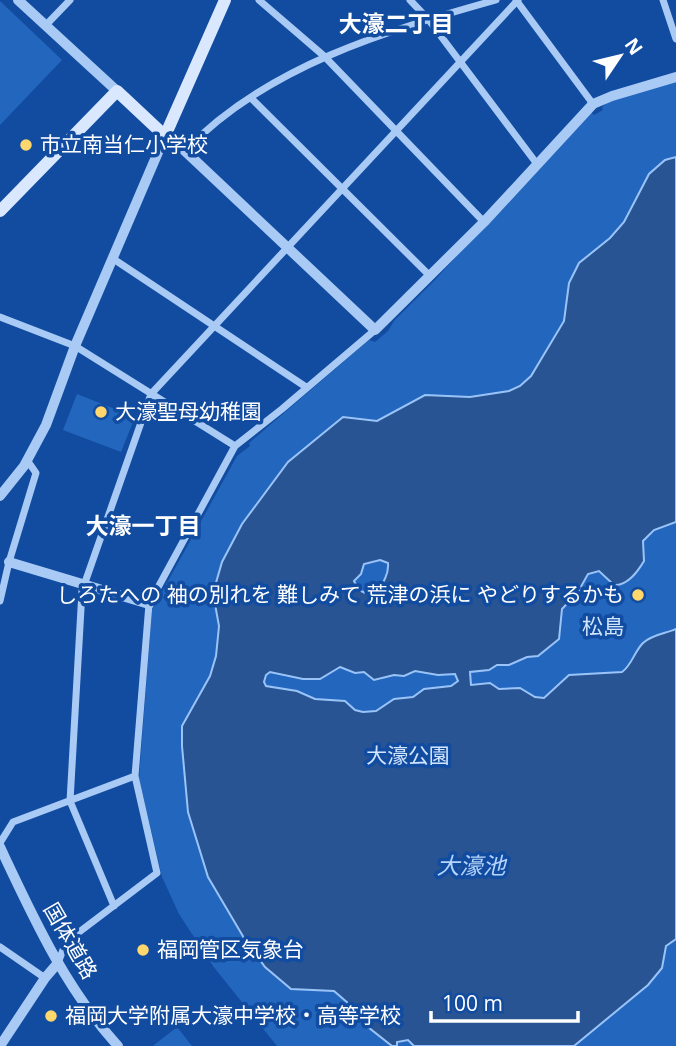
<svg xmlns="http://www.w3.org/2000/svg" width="676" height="1046" viewBox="0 0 676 1046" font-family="'Open Sans','Noto Sans JP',sans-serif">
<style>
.green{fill:#2366be}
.water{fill:#295493;stroke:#9ac4f8;stroke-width:2;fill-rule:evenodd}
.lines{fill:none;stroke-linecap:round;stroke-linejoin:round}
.minor{stroke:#a8caf5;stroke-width:7}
.tertiary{stroke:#a8caf5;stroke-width:10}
.secondary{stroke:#d9e8fe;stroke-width:12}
.poi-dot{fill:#ffd76d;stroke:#114ca0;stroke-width:2.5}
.labels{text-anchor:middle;stroke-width:7;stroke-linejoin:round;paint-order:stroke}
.poi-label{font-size:21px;fill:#fff;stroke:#114ca0;text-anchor:start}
.park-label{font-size:21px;fill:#d1e5fe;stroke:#114ca0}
.street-label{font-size:21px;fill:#fff;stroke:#114ca0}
.neighbourhood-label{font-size:23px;font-weight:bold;fill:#fff;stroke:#114ca0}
.water-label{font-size:23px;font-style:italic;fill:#b5d4fb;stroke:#114ca0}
</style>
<rect width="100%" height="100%" fill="#114ca0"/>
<!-- green -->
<path class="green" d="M0,1L62,60L0,125Z
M676,80V1046H277L213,966L179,914L162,877L139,778L152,610L237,456L250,446L249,443L369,340L375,342L388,331L394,321L435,280L589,110L594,115L603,110L602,107L608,102Z
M77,394L135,417L121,452L63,430Z
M177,1027L192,1046H154V1045Z"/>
<!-- water -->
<path class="water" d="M676,157V522L654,530L643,541L644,561C638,571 628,586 614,585L599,571L588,574L578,592L562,609L559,639L538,656L527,657L509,665H497L489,670L470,672L471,685L490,683L499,689L520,688L535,697L544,698L569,675L622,672C632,665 634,652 643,643C653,634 665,634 676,629V939L666,946L662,968L648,985L574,1046H414L408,1040L397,1042V1046H392L368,1027L363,1016L334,991L291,989L265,967L244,938L208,877L188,812L182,746V726L210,676L216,656L219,626L213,593L222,562L242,524L288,462L343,417L377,421L425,395L470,397L509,391L520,386L531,376L564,321L569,283L579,263L610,238L624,222L649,174L665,160ZM380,560L388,563C390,583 366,609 354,581L361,574L364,564ZM340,667L355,673L364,672L374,680L394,675L404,676L415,671L438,675L455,674L458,681L451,686L424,689L413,697L394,699L376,711L363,712L355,710L345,701L315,699L297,691L266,686L264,682L266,675L270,672L303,679H320Z"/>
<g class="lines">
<!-- minor -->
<path class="minor" d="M259,0L324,56L484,222
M410,0L428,19L537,164
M516,0L593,104
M663,0L676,39
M46,25L70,0
M251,98L430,276
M185,151C266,66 386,31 496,0
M112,258L306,387
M0,317L75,346L235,446
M0,601L9,562L36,473L27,460
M0,843L13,822L135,776
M114,906L70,801L82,591L151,394L518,0
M0,947L45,978
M58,963L66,942L157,873L135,776L149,604L235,446L282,409L375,330"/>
<!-- tertiary -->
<path class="tertiary" d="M18,0L117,91
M0,496L24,466L46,425L75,346L165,136L185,151L375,330L484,222L593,104L612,96L676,77
M9,562L149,604
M0,847C33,917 65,988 118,1046
M0,1046L45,978L57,964"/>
<!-- secondary -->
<path class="secondary" d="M0,211L117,91L165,136L225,0"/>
</g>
<!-- markers -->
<g class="poi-dot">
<circle cx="26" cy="145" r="7"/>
<circle cx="101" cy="412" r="7"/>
<circle cx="638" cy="595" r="7"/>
<circle cx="143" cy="950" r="7"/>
<circle cx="51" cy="1016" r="7"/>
</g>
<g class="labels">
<!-- poi labels -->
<g class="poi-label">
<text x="40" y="152">市立南当仁小学校</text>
<text x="115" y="419">大濠聖母幼稚園</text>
<text x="624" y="602" text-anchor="end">しろたへの 袖の別れを 難しみて 荒津の浜に やどりするかも</text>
<text x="157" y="957">福岡管区気象台</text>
<text x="65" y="1023">福岡大学附属大濠中学校・高等学校</text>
</g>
<!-- park labels -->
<g class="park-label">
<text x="603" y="634">松島</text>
<text x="408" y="763">大濠公園</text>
</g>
<!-- street labels -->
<g class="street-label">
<text transform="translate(70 941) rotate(60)" y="7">国体道路</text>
</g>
<!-- neighbourhood labels -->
<g class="neighbourhood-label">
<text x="396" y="32">大濠二丁目</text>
<text x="143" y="534">大濠一丁目</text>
</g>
<!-- water labels -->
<g class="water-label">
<text x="471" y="874">大濠池</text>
</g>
</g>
<!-- north arrow -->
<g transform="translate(620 56) rotate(55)" stroke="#114ca0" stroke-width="5" paint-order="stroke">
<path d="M0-5L12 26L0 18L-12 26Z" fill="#ffffff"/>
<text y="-10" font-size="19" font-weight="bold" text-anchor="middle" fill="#ffffff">N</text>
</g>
<!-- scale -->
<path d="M431 1011v10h147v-10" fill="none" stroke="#ffffff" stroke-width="3.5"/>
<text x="442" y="1011" font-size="21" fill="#ffffff" stroke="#114ca0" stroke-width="5" paint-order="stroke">100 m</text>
</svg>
